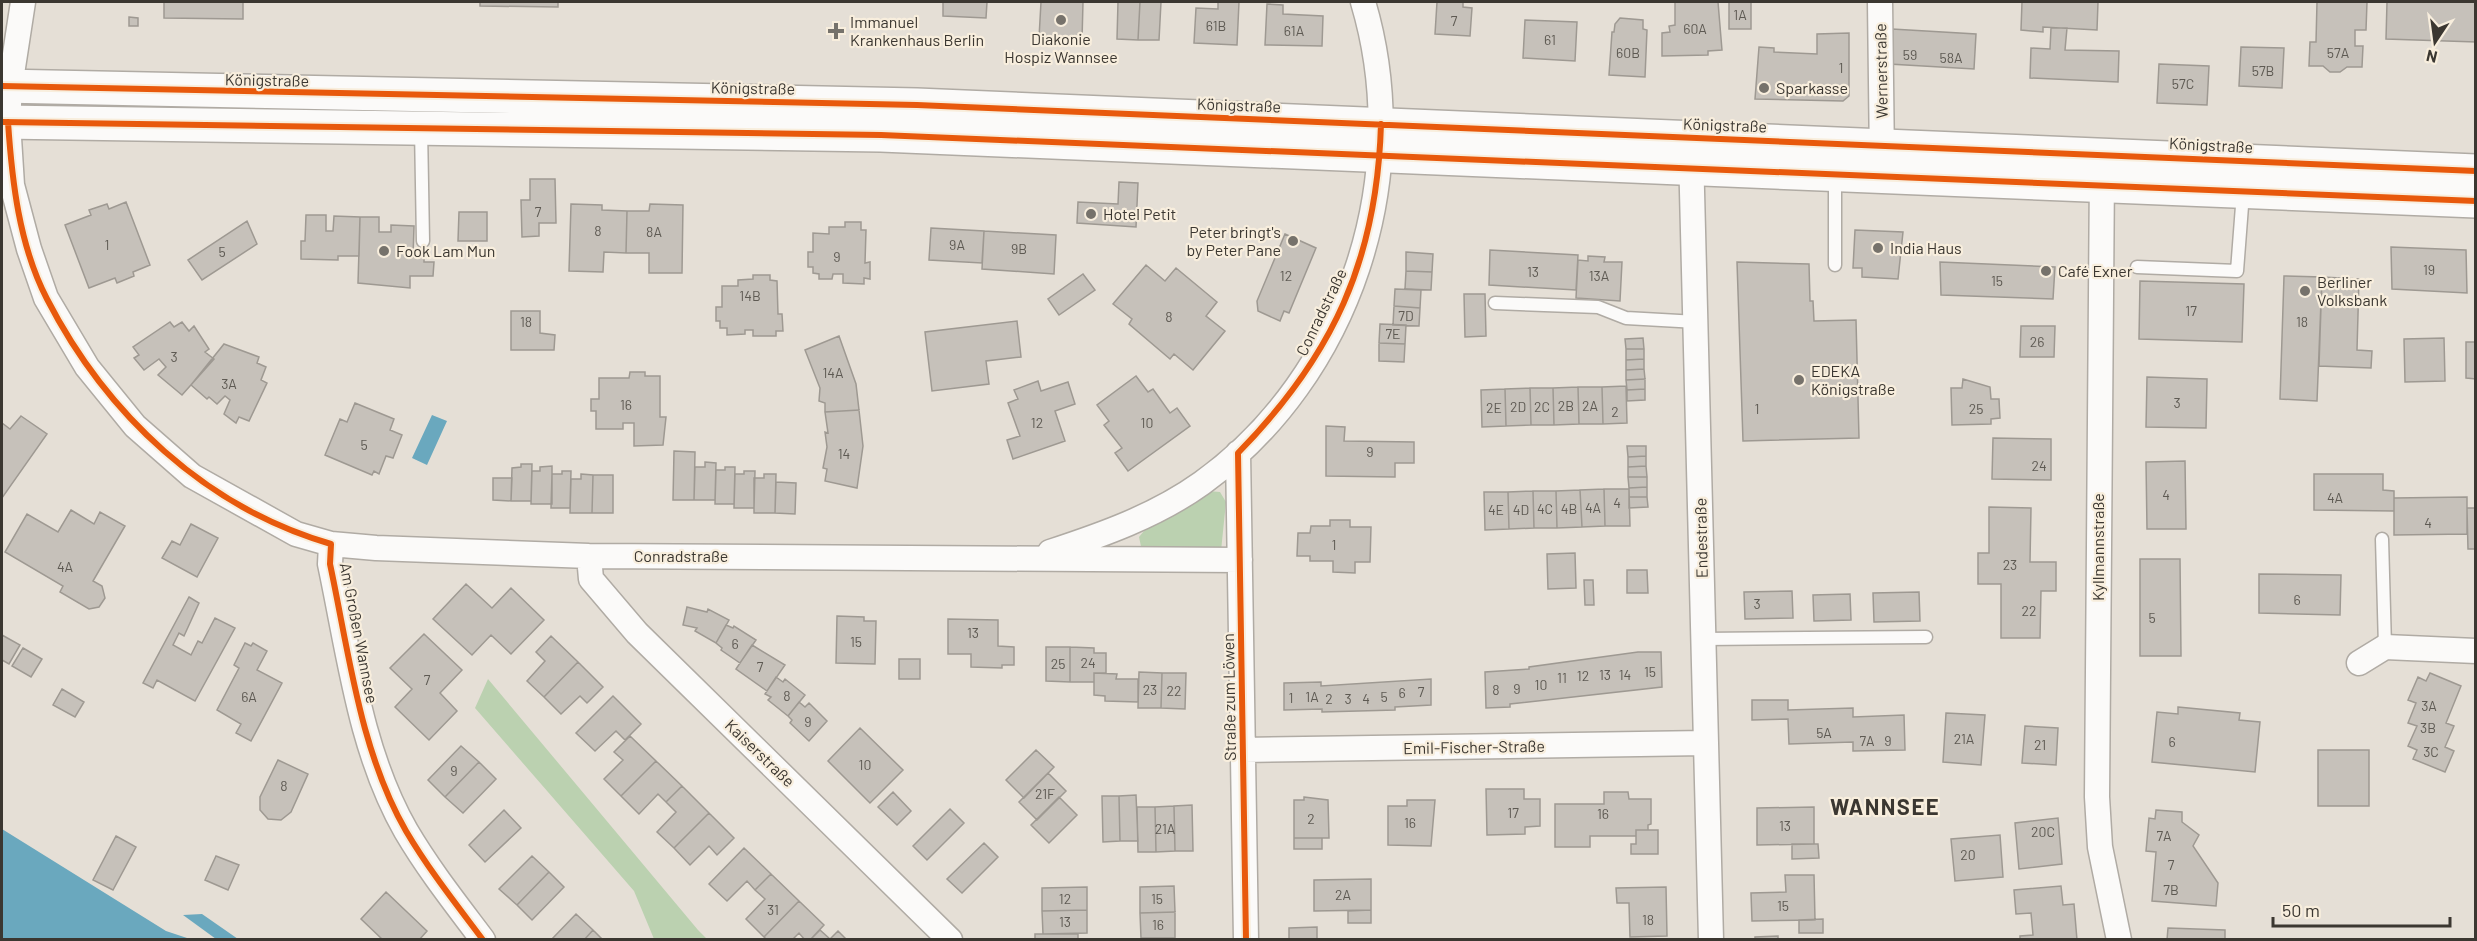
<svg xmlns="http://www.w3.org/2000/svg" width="2477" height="941" viewBox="0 0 2477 941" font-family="Barlow,sans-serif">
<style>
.green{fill:#bbd1b0}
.water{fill:#6aa8be}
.building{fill:#c6c1ba;stroke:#9e9992;stroke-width:1.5}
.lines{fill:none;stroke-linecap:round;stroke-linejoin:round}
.service-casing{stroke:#b0aba4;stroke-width:15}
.minor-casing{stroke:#b0aba4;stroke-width:27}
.primary-casing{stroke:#b0aba4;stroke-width:36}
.service{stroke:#fbfaf9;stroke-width:12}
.minor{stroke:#fbfaf9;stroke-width:24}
.primary{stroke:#fbfaf9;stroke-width:33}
.cycleway-casing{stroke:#f8eedd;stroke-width:10}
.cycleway{stroke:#e8590c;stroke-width:6}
.poi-dot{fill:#76726b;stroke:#f8eedd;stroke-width:2}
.labels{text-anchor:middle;stroke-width:4.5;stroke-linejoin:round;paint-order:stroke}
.number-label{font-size:14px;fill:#5e5a53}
.poi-label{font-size:16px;fill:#3b3731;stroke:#f8eedd;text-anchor:start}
.street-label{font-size:16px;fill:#3b3731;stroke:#f8eedd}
.district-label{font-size:22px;font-weight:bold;letter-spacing:1.5px;fill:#3b3731;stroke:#f8eedd}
</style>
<rect width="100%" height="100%" fill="#e5dfd6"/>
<!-- green -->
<path class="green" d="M1208,491L1220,492L1226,502L1221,551H1142L1139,537L1144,531Z
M488,679L698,930L707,939H654L634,891L475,708Z"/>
<!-- water -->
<path class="water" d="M432,415L447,421L427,465L412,458Z
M2,829L166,931L190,939H2Z
M202,914L238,939H216L183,915Z"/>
<!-- building -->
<path class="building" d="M164,2H243V19L164,18Z
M480,2H558V7L480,6Z
M943,2H987L986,18L943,16Z
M1041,2H1083L1082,40L1039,38Z
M1118,2H1140L1138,40L1117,39Z
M1140,2H1161L1159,40H1138Z
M1218,2H1239L1237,45L1194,43L1196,8L1218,9Z
M1437,2H1463V7L1472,8L1470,36L1435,34Z
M1675,2H1718L1722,50L1708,51V55L1662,56V33L1670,32L1669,26L1675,25Z
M1729,2H1751V29H1729Z
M2022,2H2098L2097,30L2043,27V32L2021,30Z
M2317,2H2367L2366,30H2355V46H2363L2362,67H2347L2340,72H2330L2323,66H2309L2310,42H2316Z
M2387,2H2476V42L2386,39Z
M1267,4L1283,5V14L1323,16L1322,46L1265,45Z
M129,17L138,18V26H129Z
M1620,18L1643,20V29L1647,30L1645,77L1609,75L1612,32H1614L1615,24Z
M1525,20L1577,22L1575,61L1523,58Z
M2051,28H2067L2065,50L2119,51L2118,82L2030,78L2031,48L2050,49Z
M1892,29L1976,34L1974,69L1889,64Z
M1849,33V96L1843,101L1755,99L1759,47L1774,48V52L1817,54V34Z
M2241,47L2284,48L2282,88L2239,86Z
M2159,64L2209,66L2207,105L2157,103Z
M530,179H555L556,223H539V236L522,237L521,200H530Z
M1119,182L1138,183L1136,227L1077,223L1078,202L1118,204Z
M126,202L150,265L133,272L134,276L117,283L115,278L89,288L65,225L91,215L89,210L107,204L109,209Z
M571,204L602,205V210L627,211L626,253L604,252L603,272L569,271Z
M650,204L683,205L682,273H649V253H626L627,211H649Z
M459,212H487V241H458Z
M306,215H326V231H333L334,216L360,217L359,256H338V260L301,259V241H305Z
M360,217H379V232H391V225L414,226L413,257H424V262H434L433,276H410V288L358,283Z
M247,221L257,244L202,280L188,260Z
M845,222H861V230H866L865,263L870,262V279L864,278V284L843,283V274H833L832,279H819V274L813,273V267H808V252H813V233L829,234V227H845Z
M931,228L984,231L982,263L929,260Z
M1855,230L1903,232L1898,279L1862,277V268H1853Z
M984,231L1056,235L1054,274L982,269Z
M1285,234L1316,248L1289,313L1284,311L1280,321L1258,311L1257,301Z
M2391,247L2466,250L2467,293L2392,289Z
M1490,250L1578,255L1576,290L1489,285Z
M1406,252L1433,254L1432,272L1406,271Z
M1588,256L1605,257L1604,262H1622L1620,301L1576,298L1578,260L1588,261Z
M1737,262L1809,264L1810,301H1813L1814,321L1856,320L1859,438L1743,441Z
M1940,262L2055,267L2053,299L1941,295Z
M1146,265L1165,281L1176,268L1217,302L1206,316L1225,331L1193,370L1174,354L1170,359L1129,324L1132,319L1113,304Z
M1406,271L1432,272L1431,290L1405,289Z
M1083,274L1095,290L1059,315L1048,299Z
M753,275H770V280L777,281L778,314H782L783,331H776V336H753V330H745V334L727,335V328H720V321H716V307H722V286H738V280L753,279Z
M2284,276L2322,277L2317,401L2280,399Z
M2322,277L2359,279L2357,350L2372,351L2371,368L2319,366Z
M2140,281L2244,284L2242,342L2139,339Z
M1395,289L1421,290L1420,308L1394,306Z
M1464,294H1485L1486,336L1465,337Z
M1394,306L1420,308L1419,326L1393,325Z
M511,311H540V333L555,335L554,350H511Z
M1017,321L1021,357L986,361L989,384L932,391L925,332Z
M170,322L174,327L182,322L189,331L194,326L209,349L205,352L214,359L182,395L158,375L166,367L159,359L144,370L134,358L139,355L133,347Z
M1380,324L1406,325L1405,344L1379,343Z
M2021,326H2055L2054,357H2020Z
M839,336L856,384L859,410L825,412V403L819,401L820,388L805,350Z
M1643,338L1644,349H1626L1625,339Z
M2444,338L2445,381L2405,382L2404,339Z
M2466,342H2476V379L2466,378Z
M1379,343L1405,344L1404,362L1379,361Z
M224,344L259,357L257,363L266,367L261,380L267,383L249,421L239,417L236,423L224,414L230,400L225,396L217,404L209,397L207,399L191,385Z
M1626,349H1644V359L1626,360Z
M1644,359V369L1626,370V360Z
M1644,369L1645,379L1626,380V370Z
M630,372H645V376H660V417H666L663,445L634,446V423H623V429H596V411H591V399H599V378H629Z
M1136,376L1148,392L1153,389L1170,413L1177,408L1190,426L1128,471L1115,453L1122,448L1104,425L1109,421L1097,405Z
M2147,377L2207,379L2206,428L2146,427Z
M1645,379V389L1627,390L1626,380Z
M1963,379L1990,387L1991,399H1999L2000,418L1991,419V424L1952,425L1951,388H1962Z
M1038,381L1041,391L1068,382L1075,404L1055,411L1065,441L1013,459L1007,440L1020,436L1008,403L1018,399L1014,390Z
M1626,386L1627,423L1603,424L1602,387Z
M1578,387L1579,424L1554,425L1553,388Z
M1578,387H1602L1603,424H1579Z
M1530,388L1531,425L1506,426L1505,389Z
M1530,388H1553L1554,425H1531Z
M1505,389L1506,426L1482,427L1481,390Z
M1645,389V400L1627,401V390Z
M355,403L394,419L390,430L402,435L393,458L386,456L379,474L374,471L372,475L325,455L340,419L347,422Z
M859,410L863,446L857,488L825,481L827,469L823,468L827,447L825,432L828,433L825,412Z
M21,416L47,434L2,498V423L10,429Z
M1326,426L1345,427L1344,441L1414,442V463H1395V477L1326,476Z
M1993,438L2051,439V480L1992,479Z
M1627,446H1646V456L1628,457Z
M674,451L695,452L694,500H673Z
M1646,456V466L1628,467V457Z
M2185,461L2186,529H2147L2146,462Z
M705,462L716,463L715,500H694L695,467H705Z
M521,464H532L531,501H511L512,468L521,467Z
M552,466V504H531L532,471H540V467Z
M1646,466L1647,477H1628V467Z
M725,467H735L734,504H715L716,470H725Z
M562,471H571L570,508H551L552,474H562Z
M744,471H755L754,508H734L735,474H744Z
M581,474L593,475L592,513H570L571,479H581Z
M764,474H776L775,513H754V478H764Z
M2314,474H2383V490L2394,491V511L2314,510Z
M593,475H613V513H592Z
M1628,477H1647V487L1629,488Z
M493,478H512L511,501L493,500Z
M776,482L796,483L795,514L775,513Z
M1647,487V497H1629V488Z
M1604,489H1629L1630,526H1605Z
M1604,489L1605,526L1582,527L1580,490Z
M1580,490L1582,527L1557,528L1556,491Z
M1533,491L1534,528L1509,529L1508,492Z
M1533,491H1556L1557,528H1534Z
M1484,492H1508L1509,529L1485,530Z
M1629,497H1647L1648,507L1629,508Z
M2467,497V534L2394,535V498Z
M1989,507L2031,508L2030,562H2056V591H2041L2040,638H2001V584H1978V553H1989Z
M2467,508H2476V549H2468Z
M71,510L94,524L100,512L125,526L93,581L102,586L105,598L99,607L89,609L60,592L63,586L5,552L27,514L58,532Z
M1330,520H1350V527H1371L1370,562H1355V573L1333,572V561H1310V556H1297L1298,533H1310L1311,526H1330Z
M191,524L218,538L197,577L162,558L172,541L180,545Z
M1575,553L1576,588L1548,589L1547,554Z
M2140,559H2180L2181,656H2140Z
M1627,570H1647L1648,593H1627Z
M2259,574L2341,575L2340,615L2259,613Z
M1584,580H1593L1594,605H1585Z
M466,584L492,608L511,588L544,620L511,654L491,635L472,655L433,619Z
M1792,591L1793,618L1745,619L1744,592Z
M1919,592L1920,621L1874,622L1873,593Z
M1850,594L1851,620L1814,621L1813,595Z
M189,597L199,603L184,636L179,633L173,645L191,655L198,641L202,643L215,618L235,628L195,701L157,680L153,688L143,683Z
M687,607L707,612L708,609L729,620L716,643L695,631L697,628L683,625Z
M837,616L864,617V621H876L875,664L836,663Z
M948,619L998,620V646L1014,647V665H1002V668L971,667V654H948Z
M726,625L733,628L734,626L756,640L740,663L721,650L722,648L716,643Z
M424,634L462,670L440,693L457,711L429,740L395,707L412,689L390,668Z
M2,635L20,645L9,664L2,660Z
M551,636L578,662L544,697L527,681L545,661L536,652Z
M245,643L251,646L253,643L267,651L257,670L282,683L251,741L236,733L241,724L217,710L239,668L234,665Z
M752,645L785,665L767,691L736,669Z
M1046,647H1070V682L1046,681Z
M1070,647L1094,648V653H1106V673H1094V682H1070Z
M23,648L42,659L31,677L12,666Z
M1638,652H1661L1662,687L1510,704V707L1486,708L1485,672L1529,669V667Z
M899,659H920V679H899Z
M578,662L603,687L587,703L580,696L561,714L544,697Z
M1139,672L1162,673L1161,708H1138Z
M1094,673L1117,674L1116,679H1138V702L1105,701V696L1094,695Z
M1162,673H1186L1185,709L1161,708Z
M2430,673L2461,686L2446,723L2454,726L2445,747L2454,751L2445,772L2413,759L2417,750L2408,746L2417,726L2408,723L2416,703L2408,700L2418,677L2426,681Z
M776,677L783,682L785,679L805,695L788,716L768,700L771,697L765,694Z
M1431,679V705L1395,707V710L1322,712V709L1284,710V683L1321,682V686Z
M62,689L84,702L75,717L53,705Z
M613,696L641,724L625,740L616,731L595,751L576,733Z
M1752,700H1788V710L1853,708V717L1904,715L1905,750L1853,751V742L1789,744L1788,719L1752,720Z
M799,702L805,707L809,703L827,721L809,741L790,723L792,720L788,716Z
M2178,707L2240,713L2239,720L2260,722L2255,772L2152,762L2157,712L2178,714Z
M1946,713L1985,715L1981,765L1943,762Z
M2025,726L2058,728L2056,765L2022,763Z
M860,728L903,770L870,803L828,761Z
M630,736L656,761L621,796L604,779L623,760L614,752Z
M461,746L479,762L445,797L428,780Z
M1036,750L1054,767L1024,798L1006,780Z
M2318,750H2369V806H2318Z
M278,760L308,774L291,812L281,820L268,819L260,810V797Z
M656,761L682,786L666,802L658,794L639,814L621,796Z
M479,762L496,779L463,813L445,797Z
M1048,773L1066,791L1037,820L1019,802Z
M682,786L709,813L674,848L657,832L676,812L666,802Z
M1486,789H1524V799H1540V826L1525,827V834L1487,835Z
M893,792L911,811L897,825L878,807Z
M1604,792H1628L1629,799H1651V824L1648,825V830H1636V836H1590V847H1555V804H1604Z
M1136,795L1138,841H1120L1119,796Z
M1102,796H1119L1120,841L1103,842Z
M1059,797L1077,815L1049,843L1031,825Z
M1304,797L1328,800L1329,838H1294V800H1304Z
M1407,800H1435L1431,846L1388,845V806H1407Z
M1192,805L1193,851H1175L1174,806Z
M1174,806L1175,851L1156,852L1155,807Z
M1137,807H1155L1156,852H1138Z
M1814,807V844L1757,845V808Z
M950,809L964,823L927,860L913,846Z
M504,810L521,828L485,862L469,845Z
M2156,810L2182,812V822L2199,835L2193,846L2218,883L2216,906L2152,901L2156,852L2146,851L2149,818L2155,819Z
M709,813L734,838L717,855L709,846L690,865L674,848Z
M2058,818L2062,864L2019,869L2015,823Z
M1636,830H1658V854H1631V844H1636Z
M2000,835L2003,877L1955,881L1951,839Z
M116,836L136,847L113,890L93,880Z
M1294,838H1322V849H1294Z
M984,843L998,857L962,893L947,879Z
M1792,844H1818L1819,858L1792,859Z
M744,848L771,874L755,890L747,881L727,901L709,884Z
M216,856L239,865L228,890L205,880Z
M532,856L549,872L517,905L499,889Z
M549,872L564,887L532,920L517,905Z
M771,874L799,901L764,937L746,919L765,899L755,890Z
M1785,875H1814L1815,920L1752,921L1751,893L1786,892Z
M1371,879V910L1314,911V880Z
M1174,886L1175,912L1140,913V887Z
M2061,886L2063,905L2074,904L2077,940H2020V936L2033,935L2031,913L2016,914L2014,890Z
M1087,887V910L1042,911V888Z
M1666,887L1667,936L1630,937L1629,903H1617L1616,888Z
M386,892L427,931L419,940H383L361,919Z
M799,901L824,925L810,940H805L799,933L792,940H767L764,937Z
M1087,910V933L1043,934L1042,911Z
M1371,910V923H1348V911Z
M1175,912V938H1141L1140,913Z
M576,914L593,930L584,940H551Z
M1823,919V933H1799V920Z
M1317,927V940H1289V928Z
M2168,928L2225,930V940H2167Z
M593,930L603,940H584Z
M820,930L830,939L838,931L847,940H810Z
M1035,934H1078V940H1035Z
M1778,936V940H1755V937Z"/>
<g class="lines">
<defs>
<path id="service" d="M421,128L423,241
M1835,265V177
M2137,267L2237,271L2243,193
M1495,303L1598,307L1626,318L1697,322
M2382,539L2385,647
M1703,639L1926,637"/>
<path id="minor" d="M23,2L10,87L8,122L12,185L29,249L46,298L87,367L135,426L192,476L296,534L331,544L376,548L589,556L1240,560
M1880,2L1882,161
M1691,152L1711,940
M2102,170L2097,797L2100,847L2119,940
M1238,453L1246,940
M331,544L330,564C349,653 360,751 406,831C429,870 456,904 483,940
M1050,552C1102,535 1156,516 1202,483C1350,376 1415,176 1363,2
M589,556L591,579L637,633L950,940
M2359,663L2385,647L2476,651
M1243,750L1705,743"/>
<path id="primary" d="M2,86L917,105L2476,171
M2,122L881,135L2476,201"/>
</defs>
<!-- service casing -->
<use href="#service" class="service-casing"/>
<!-- minor casing -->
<use href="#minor" class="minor-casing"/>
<!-- primary casing -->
<use href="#primary" class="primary-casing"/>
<!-- service -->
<use href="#service" class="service"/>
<!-- minor -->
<use href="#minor" class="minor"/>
<!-- primary -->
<use href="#primary" class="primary"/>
<defs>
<path id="cycleway" d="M2,86L917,105L2476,171
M2,122L881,135L2476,201
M8,122C12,181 19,245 47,299C106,414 206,508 331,544L330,564C349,653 360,751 406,831C429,870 456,904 483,940
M1246,940L1238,453C1333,356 1377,260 1381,124"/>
</defs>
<!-- cycleway casing -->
<use href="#cycleway" class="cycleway-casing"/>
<!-- cycleway -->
<use href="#cycleway" class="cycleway"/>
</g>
<!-- markers -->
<g class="poi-dot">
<circle cx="1061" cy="20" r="6"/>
<path d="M833 22h6v6h6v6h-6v6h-6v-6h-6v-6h6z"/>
<circle cx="1764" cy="88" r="6"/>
<circle cx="1091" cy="214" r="6"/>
<circle cx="1293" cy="241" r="6"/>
<circle cx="1878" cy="248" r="6"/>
<circle cx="384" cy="251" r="6"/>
<circle cx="2046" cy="271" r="6"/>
<circle cx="2305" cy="291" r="6"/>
<circle cx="1799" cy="380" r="6"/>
</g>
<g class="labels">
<!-- number labels -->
<g class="number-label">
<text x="1740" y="20">1A</text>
<text x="1454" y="26">7</text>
<text x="1216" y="31">61B</text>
<text x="1695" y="34">60A</text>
<text x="1294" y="36">61A</text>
<text x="1550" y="45">61</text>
<text x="1628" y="58">60B</text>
<text x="2338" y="58">57A</text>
<text x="1910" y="60">59</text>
<text x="1951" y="63">58A</text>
<text x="1841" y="73">1</text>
<text x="2263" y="76">57B</text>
<text x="2183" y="89">57C</text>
<text x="538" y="217">7</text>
<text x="598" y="236">8</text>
<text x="654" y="237">8A</text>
<text x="107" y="250">1</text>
<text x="957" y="250">9A</text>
<text x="1019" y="254">9B</text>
<text x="222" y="257">5</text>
<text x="837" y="262">9</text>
<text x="2429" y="275">19</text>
<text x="1533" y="277">13</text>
<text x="1286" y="281">12</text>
<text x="1599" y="281">13A</text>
<text x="1997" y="286">15</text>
<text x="750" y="301">14B</text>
<text x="2191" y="316">17</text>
<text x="1406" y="321">7D</text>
<text x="1169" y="322">8</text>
<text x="526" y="327">18</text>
<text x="2302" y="327">18</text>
<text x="1393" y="339">7E</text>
<text x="2037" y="347">26</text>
<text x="174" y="362">3</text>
<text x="833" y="378">14A</text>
<text x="229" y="389">3A</text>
<text x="2177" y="408">3</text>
<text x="626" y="410">16</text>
<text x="1566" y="411">2B</text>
<text x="1590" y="411">2A</text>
<text x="1518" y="412">2D</text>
<text x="1542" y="412">2C</text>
<text x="1494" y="413">2E</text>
<text x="1757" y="414">1</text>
<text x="1976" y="414">25</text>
<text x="1615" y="417">2</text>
<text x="1037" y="428">12</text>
<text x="1147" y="428">10</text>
<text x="364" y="450">5</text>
<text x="1370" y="457">9</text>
<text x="844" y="459">14</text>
<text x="2039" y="471">24</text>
<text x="2166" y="500">4</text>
<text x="2335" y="503">4A</text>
<text x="1617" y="508">4</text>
<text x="1593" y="513">4A</text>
<text x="1545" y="514">4C</text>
<text x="1569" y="514">4B</text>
<text x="1496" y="515">4E</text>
<text x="1521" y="515">4D</text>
<text x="2428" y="528">4</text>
<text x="1334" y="550">1</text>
<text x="2010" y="570">23</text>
<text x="65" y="572">4A</text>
<text x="2297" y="605">6</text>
<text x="1757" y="609">3</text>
<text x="2029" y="616">22</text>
<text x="2152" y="623">5</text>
<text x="973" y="638">13</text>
<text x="856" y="647">15</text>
<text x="735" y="649">6</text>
<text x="1088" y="668">24</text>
<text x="1058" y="669">25</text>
<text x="760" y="672">7</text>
<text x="1650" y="677">15</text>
<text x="1605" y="680">13</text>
<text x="1625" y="680">14</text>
<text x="1583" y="681">12</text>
<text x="1562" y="683">11</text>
<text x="427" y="685">7</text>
<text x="1541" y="690">10</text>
<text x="1517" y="694">9</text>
<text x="1150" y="695">23</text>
<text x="1496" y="695">8</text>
<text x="1174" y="696">22</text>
<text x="1421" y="697">7</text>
<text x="1402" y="698">6</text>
<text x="787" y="701">8</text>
<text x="249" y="702">6A</text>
<text x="1312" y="702">1A</text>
<text x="1384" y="702">5</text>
<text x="1291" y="703">1</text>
<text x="1329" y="704">2</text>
<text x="1348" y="704">3</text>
<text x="1366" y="704">4</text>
<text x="2429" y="711">3A</text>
<text x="808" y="727">9</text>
<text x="2428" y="733">3B</text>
<text x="1824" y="738">5A</text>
<text x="1964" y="744">21A</text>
<text x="1867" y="746">7A</text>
<text x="1888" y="746">9</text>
<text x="2172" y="747">6</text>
<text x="2040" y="750">21</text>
<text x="2431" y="757">3C</text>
<text x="865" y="770">10</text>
<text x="454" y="776">9</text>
<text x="284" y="791">8</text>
<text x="1045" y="799">21F</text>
<text x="1513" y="818">17</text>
<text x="1603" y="819">16</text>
<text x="1311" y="824">2</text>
<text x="1410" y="828">16</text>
<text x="1785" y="831">13</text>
<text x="1165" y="834">21A</text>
<text x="2043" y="837">20C</text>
<text x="2164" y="841">7A</text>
<text x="1968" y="860">20</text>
<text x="2171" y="870">7</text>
<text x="2171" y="895">7B</text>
<text x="1343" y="900">2A</text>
<text x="1065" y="904">12</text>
<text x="1157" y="904">15</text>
<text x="1783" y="911">15</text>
<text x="773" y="915">31</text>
<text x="1648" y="925">18</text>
<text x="1065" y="927">13</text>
<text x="1158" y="930">16</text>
</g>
<!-- poi labels -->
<g class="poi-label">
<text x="850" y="28">Immanuel<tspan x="850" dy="18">Krankenhaus Berlin</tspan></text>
<text x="1061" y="45" text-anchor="middle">Diakonie<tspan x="1061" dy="18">Hospiz Wannsee</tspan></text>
<text x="1776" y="94">Sparkasse</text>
<text x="1103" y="220">Hotel Petit</text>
<text x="1281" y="238" text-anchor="end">Peter bringt's<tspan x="1281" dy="18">by Peter Pane</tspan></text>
<text x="1890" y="254">India Haus</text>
<text x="396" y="257">Fook Lam Mun</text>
<text x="2058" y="277">Café Exner</text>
<text x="2317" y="288">Berliner<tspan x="2317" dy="18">Volksbank</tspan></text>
<text x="1811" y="377">EDEKA<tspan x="1811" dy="18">Königstraße</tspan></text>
</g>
<!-- street labels -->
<g class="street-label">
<text transform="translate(1881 71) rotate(-91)" y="6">Wernerstraße</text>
<text transform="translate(267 80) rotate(1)" y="6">Königstraße</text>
<text transform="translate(753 88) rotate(1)" y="6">Königstraße</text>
<text transform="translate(1239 105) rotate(2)" y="6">Königstraße</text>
<text transform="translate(1725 125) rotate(2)" y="6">Königstraße</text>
<text transform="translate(2211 145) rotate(3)" y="6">Königstraße</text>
<text transform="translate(1321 312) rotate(-64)" y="6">Conradstraße</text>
<text transform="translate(1701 538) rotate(-91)" y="6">Endestraße</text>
<text transform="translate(2098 547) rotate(-90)" y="6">Kyllmannstraße</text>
<text x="681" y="562">Conradstraße</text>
<text transform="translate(359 633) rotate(79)" y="6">Am Großen Wannsee</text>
<text transform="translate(1229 697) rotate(-91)" y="6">Straße zum Löwen</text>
<text transform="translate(1474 747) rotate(-1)" y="6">Emil-Fischer-Straße</text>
<text transform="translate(760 753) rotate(44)" y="6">Kaiserstraße</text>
</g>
<!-- district labels -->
<g class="district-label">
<text x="1885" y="815">WANNSEE</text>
</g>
</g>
<!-- border -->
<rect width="2477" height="941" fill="none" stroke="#3b3731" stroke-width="6"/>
<!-- north arrow -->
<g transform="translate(2435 42) rotate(193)" stroke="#f8eedd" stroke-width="4.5" paint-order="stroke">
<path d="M0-4.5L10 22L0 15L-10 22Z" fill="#3b3731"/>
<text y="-9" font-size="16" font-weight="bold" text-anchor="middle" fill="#3b3731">N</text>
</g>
<!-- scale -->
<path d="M2273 917v9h177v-9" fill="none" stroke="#3b3731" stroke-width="3"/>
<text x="2282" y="917" font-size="18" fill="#3b3731" stroke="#f8eedd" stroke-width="4.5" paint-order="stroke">50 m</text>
</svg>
